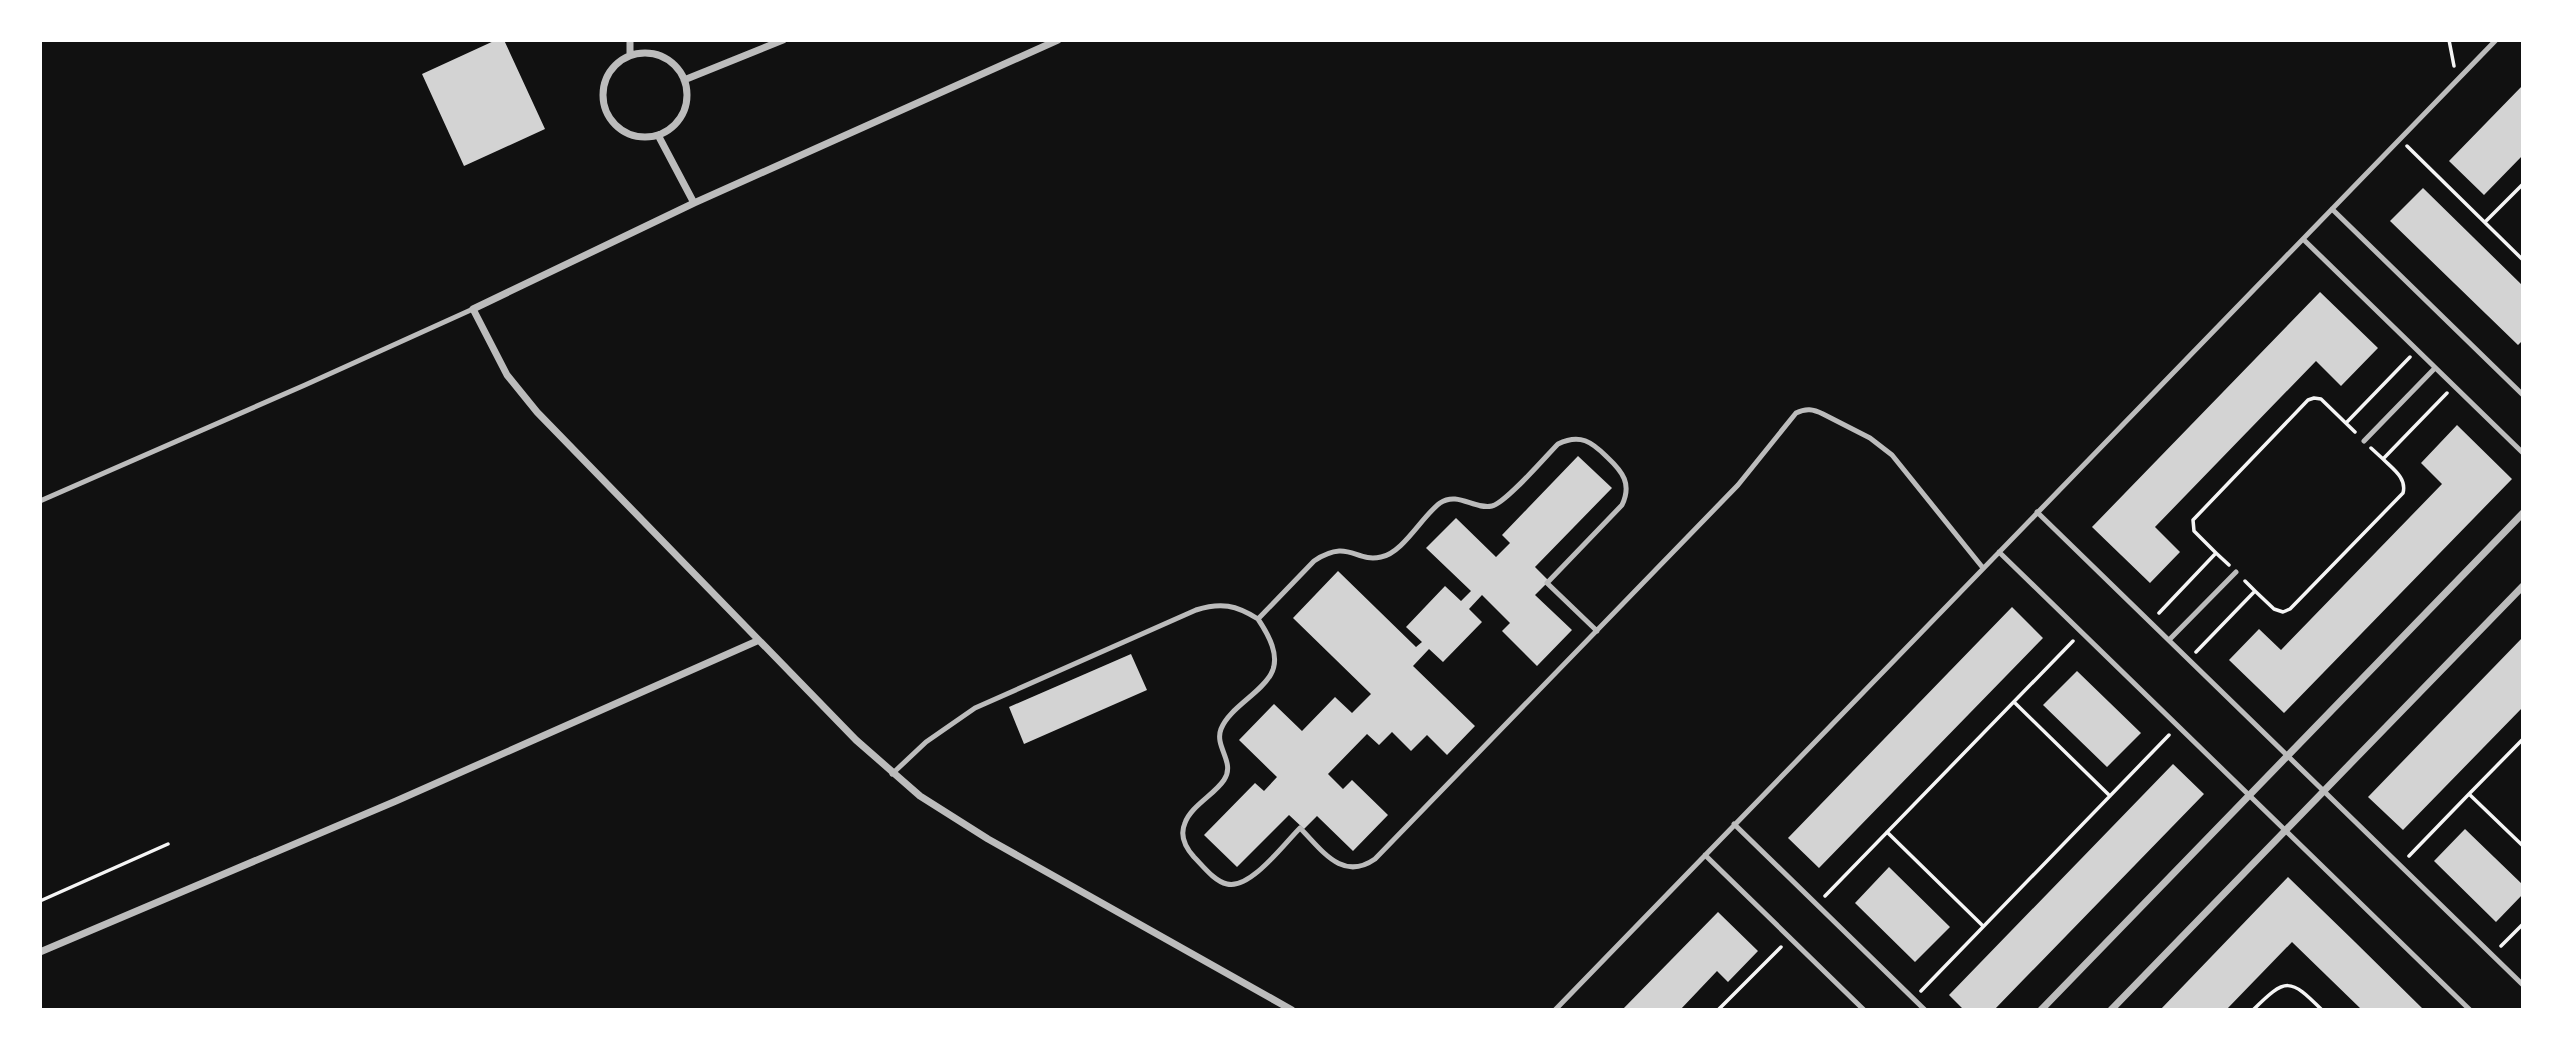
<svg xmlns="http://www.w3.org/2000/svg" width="2563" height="1050" viewBox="0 0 2563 1050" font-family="'Nunito Sans',sans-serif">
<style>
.building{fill:#d3d3d3}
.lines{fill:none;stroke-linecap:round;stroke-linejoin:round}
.path{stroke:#f5f5f5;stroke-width:3.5}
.service{stroke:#bcbcbc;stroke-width:5}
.minor{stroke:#bcbcbc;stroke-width:7}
</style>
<rect width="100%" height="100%" fill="#111"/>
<!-- building -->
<path class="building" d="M496,40H504L545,129L464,166L422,74Z
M2523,85V155L2484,195L2449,161Z
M2423,188L2523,286V340L2518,345L2390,221Z
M2320,292L2378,348L2341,386L2316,361L2155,527L2180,552L2150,583L2092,527Z
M2457,425L2512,479L2284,713L2229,660L2259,629L2281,650L2442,484L2421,463Z
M1578,456L1612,488L1535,567L1549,581L1535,595L1572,630L1537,666L1502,631L1510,623L1482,595L1469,609L1482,622L1443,662L1429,649L1413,666L1475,726L1447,755L1427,735L1411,751L1392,732L1379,745L1367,734L1328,774L1343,789L1352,780L1388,815L1353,851L1317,816L1304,829L1289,815L1237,867L1204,835L1255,783L1264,791L1277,777L1239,740L1274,704L1302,731L1335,697L1352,713L1371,694L1293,618L1338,571L1416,647L1422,642L1406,627L1445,586L1461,601L1471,591L1426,548L1456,518L1496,557L1510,543L1502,535Z
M2012,607L2043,638L1819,868L1788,838Z
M2523,637V707L2403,830L2368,797Z
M1131,654L1147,690L1024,744L1009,707Z
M2077,671L2141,733L2107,767L2043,705Z
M2173,764L2204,794L1994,1010H1964L1949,995Z
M2465,829L2523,885V894L2496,922L2434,861Z
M1889,867L1950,927L1915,962L1855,903Z
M2288,877L2355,942L2424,1010H2362L2292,942L2226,1010H2160Z
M1718,912L1758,951L1728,982L1717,971L1680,1010H1622Z"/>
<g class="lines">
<!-- path -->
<path class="path" d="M2449,40L2454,66
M2407,146L2523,260
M2485,222L2523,184
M2346,423L2410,357
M2371,448L2383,459
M2216,553L2194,531L2193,520L2308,400L2314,398L2321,399L2355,432
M2245,581L2255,591
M2159,613L2216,553L2229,565
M2196,652L2255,591L2274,609L2283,612L2290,609L2403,493C2407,478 2393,469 2383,459L2447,393
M2014,702L2110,796
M2469,794L2523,739
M1887,832L1983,926
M2409,856L2469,794L2523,846
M1825,896L2073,641
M40,901L168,844
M2501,946L2523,924
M1921,991L2169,735
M1718,1010L1781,947
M2253,1010C2286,977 2290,978 2322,1010"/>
<!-- service -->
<path class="service" d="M2332,209L2523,395
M2303,239L2523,453
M2364,441L2435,368
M40,501L305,385L473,309
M2037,512L2523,985
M1999,552L2470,1010
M1597,631L1547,583L1622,505C1632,484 1623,472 1607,457C1592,442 1580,433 1558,444C1546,456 1506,503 1492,506C1474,510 1458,491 1440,503C1422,516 1403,553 1381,557C1355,563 1349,538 1314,561L1258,619C1268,634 1281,656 1271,674C1261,693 1229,708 1221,729C1214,747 1236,762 1224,780C1214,795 1191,806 1185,823C1179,836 1186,848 1194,857C1203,866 1214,881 1227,884C1250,890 1284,844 1300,828C1322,850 1342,882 1375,859L1738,485L1796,413C1806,408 1813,409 1823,414L1870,438L1892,455L1983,568
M2169,640L2236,572
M892,774L926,742L975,708L1196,610C1221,602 1236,605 1258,619
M1734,824L1925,1010
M1705,855L1864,1010
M1555,1010L2496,40"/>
<!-- minor -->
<path class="minor" d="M630,40V55
M1058,40L694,203L473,309L507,375L537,412L856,740L920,796L988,839L1292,1010
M603 95a42 42 0 1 1 84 0a42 42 0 1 1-84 0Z
M684,80L783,40
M658,135L694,203
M40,952L396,801L757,641
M2041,1010L2523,513
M2111,1010L2523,586"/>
</g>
<!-- border -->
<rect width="2563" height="1050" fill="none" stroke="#ffffff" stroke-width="84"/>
</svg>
